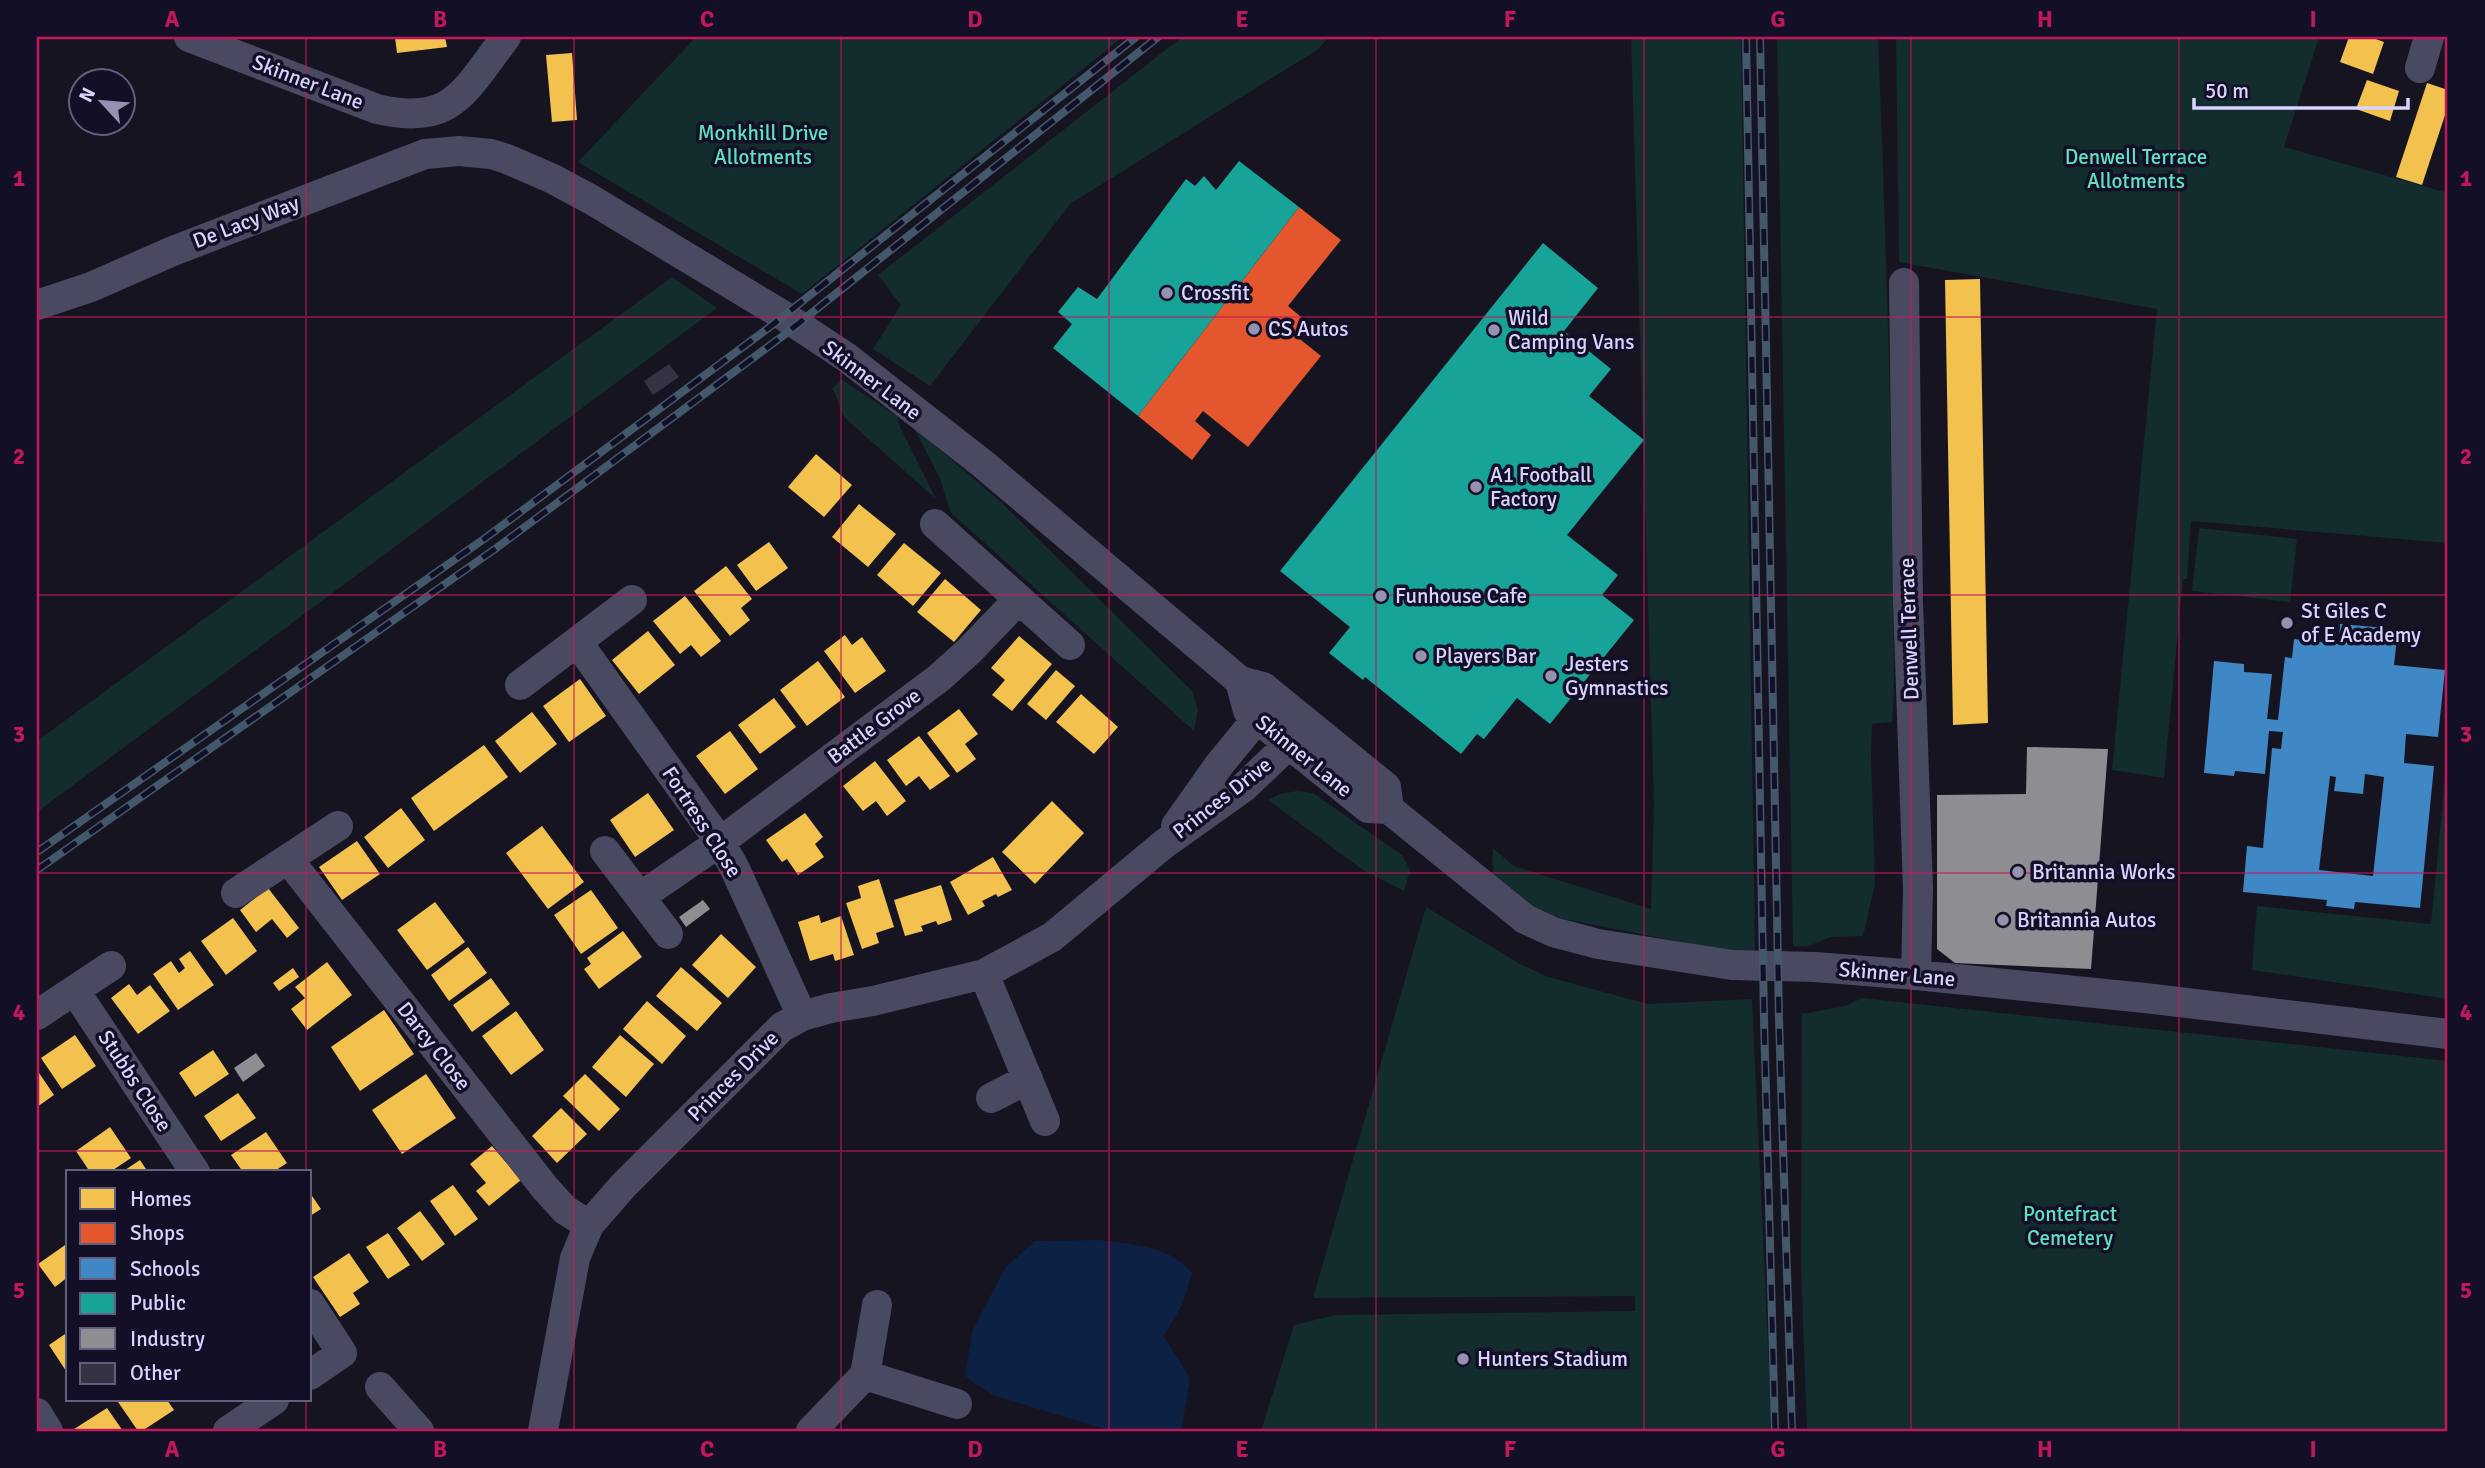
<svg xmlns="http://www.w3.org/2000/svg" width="2485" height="1468" viewBox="0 0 2485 1468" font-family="Signika,sans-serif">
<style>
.green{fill:#132c2d}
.water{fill:#0d2144}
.homes{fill:#f2c14e}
.shops{fill:#e4572e}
.schools{fill:#3f88c5;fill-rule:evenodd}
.public{fill:#17a398}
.industry{fill:#8d8d92}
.building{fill:#343243}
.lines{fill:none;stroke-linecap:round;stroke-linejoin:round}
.minor{stroke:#4a4962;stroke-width:30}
.rail-casing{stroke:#43596b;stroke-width:8}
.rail{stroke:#130f26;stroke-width:5;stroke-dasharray:16;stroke-linecap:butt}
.grid{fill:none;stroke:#c2185b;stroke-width:2;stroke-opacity:0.55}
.poi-dot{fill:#9591b1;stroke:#130f26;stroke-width:2.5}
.labels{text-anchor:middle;stroke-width:7;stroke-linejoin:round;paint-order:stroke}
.street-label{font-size:21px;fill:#d9d4ff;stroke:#130f26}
.park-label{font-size:21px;fill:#5fe0c0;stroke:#130f26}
.poi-label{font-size:21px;fill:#d9d4ff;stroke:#130f26;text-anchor:start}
.neatline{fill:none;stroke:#c2185b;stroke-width:2.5}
.grid-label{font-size:23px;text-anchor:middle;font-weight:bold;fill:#c2185b}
</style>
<rect width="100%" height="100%" fill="#161421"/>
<!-- green -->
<path class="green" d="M696,37H1123L802,294L578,162Z
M1182,37H1329L1317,50L1070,204L930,386L873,349L901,305L878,275Z
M1631,37H1741L1755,951H1728L1569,920L1535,911L1496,885L1492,864L1493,848L1514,866L1651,909L1654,804Z
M1777,37H1878C1887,257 1893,477 1894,697L1892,722L1872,724L1871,756L1875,884L1863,936L1831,937L1806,947L1793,946Z
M1896,37H2319L2284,147L2448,193V543L2191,521L2187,579H2183L2164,778L2112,770L2157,309L1899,262Z
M672,277L717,308L37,812V741Z
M841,379L898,417L899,425L936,499L845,418C839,409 839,398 832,389Z
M914,428L1001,502L1192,691L1198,709L1194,731L951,513L940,479Z
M2199,528L2297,539L2290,602L2192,591Z
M2448,747V999L2252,970L2257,906L2431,924Z
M1297,791L1313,793L1402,855L1410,870L1404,891L1363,870L1268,800L1280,794Z
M1426,907L1520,964L1548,977L1648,1004L1752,999L1772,1431H1261L1294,1325L1335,1315L1635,1311V1296L1313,1298Z
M1862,998L2448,1061V1431H1807L1801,1268L1802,1014L1846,1006Z"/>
<!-- water -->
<path class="water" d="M1100,1240C1133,1245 1169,1245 1192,1273L1183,1303L1164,1336L1190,1379L1181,1431H1112L992,1395L965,1376L972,1332L1005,1268L1035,1241Z"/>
<!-- homes -->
<path class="homes" d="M395,37H445L447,47L397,53Z
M2349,37H2370L2384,42L2373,74L2340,62Z
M572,53L577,120L552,122L546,55Z
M2367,80L2399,91L2390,121L2356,109Z
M2427,83L2448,90V106L2422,185L2396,177Z
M1980,279L1988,723L1953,725L1945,280Z
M816,454L852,485L824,517L788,487Z
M859,504L896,534L868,567L832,537Z
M769,542L788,568L756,591L737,565Z
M904,543L941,573L913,606L877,575Z
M726,566L752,599L741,608L750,620L730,636L694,591Z
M945,579L981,610L954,642L917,612Z
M685,596L721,641L701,657L691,645L680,654L653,621Z
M648,631L675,665L639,694L612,660Z
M845,635L852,645L862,637L886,671L855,693L824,651Z
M1019,636L1052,664L1012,711L992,695L1005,680L991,668Z
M818,661L845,697L807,726L780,690Z
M1056,670L1075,686L1046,720L1027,704Z
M580,679L606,716L569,742L543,706Z
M1081,694L1118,727L1094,754L1056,722Z
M774,698L796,727L760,754L738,725Z
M959,709L978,734L965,744L976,759L957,773L927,733Z
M532,712L557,744L520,773L495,741Z
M730,731L758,769L725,794L696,756Z
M919,736L950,776L930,790L919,776L906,786L887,760Z
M484,745L508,777L434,831L411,798Z
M875,761L906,801L887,816L876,801L863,811L843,786Z
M648,793L674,830L635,857L610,820Z
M1052,801L1084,833L1035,884L1002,852Z
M401,808L425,840L388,868L364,837Z
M805,813L823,837L815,844L824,857L798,875L787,859L782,862L766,840Z
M542,826L584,882L548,909L506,853Z
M357,841L380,874L342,900L319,867Z
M993,857L1012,890L998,897L996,894L982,901L985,906L968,915L950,882Z
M879,879L894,927L876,933L879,943L862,949L846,903L861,898L858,886Z
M941,885L952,920L938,925L936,921L921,926L923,931L905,936L894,900Z
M268,888L299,928L287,938L272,919L256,932L240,910Z
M591,890L618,928L581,954L554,915Z
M435,902L465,942L427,970L397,930Z
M819,915L821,923L841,916L854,955L835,961L833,954L810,961L798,922Z
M233,918L257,951L226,975L201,941Z
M623,931L642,957L599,989L584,969L591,964L587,958Z
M721,934L756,967L728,998L692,965Z
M468,947L487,973L449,1001L431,975Z
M190,951L214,985L178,1010L153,974L171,961L179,973L185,968L179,959Z
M327,962L352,995L307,1030L291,1009L305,998L295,987Z
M681,967L722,1003L697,1031L656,996Z
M293,968L299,977L279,991L273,983Z
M491,978L510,1004L472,1032L453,1005Z
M129,984L137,995L150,985L170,1011L138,1034L111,998Z
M647,1001L686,1036L662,1064L623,1029Z
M384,1010L414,1054L360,1091L331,1047Z
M516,1011L544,1050L511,1075L482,1036Z
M75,1035L96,1066L62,1089L41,1058Z
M620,1035L654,1064L626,1097L592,1067Z
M213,1050L229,1074L195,1097L179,1073Z
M37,1070L54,1095L37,1107Z
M426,1074L456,1118L402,1154L372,1110Z
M585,1074L620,1109L599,1131L563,1096Z
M238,1093L256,1118L221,1141L204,1116Z
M561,1108L587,1134L557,1163L532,1136Z
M110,1127L131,1158L110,1172H90L76,1151Z
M266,1132L287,1163L273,1172H243L231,1155Z
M492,1146L521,1180L489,1206L476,1191L486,1183L470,1164Z
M140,1160L148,1172H122Z
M453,1185L478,1219L455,1236L430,1201Z
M310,1193L321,1209L310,1216Z
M420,1211L445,1244L422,1261L397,1228Z
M388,1233L410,1265L388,1279L366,1247Z
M68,1243V1277L55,1287L38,1264Z
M349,1253L369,1282L353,1293L360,1304L340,1317L313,1277Z
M68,1332V1374L49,1345Z
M122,1400H167L174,1410L142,1431H138L118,1402Z
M107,1408L123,1431H71Z"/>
<!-- shops -->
<path class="shops" d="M1299,207L1341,240L1288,306L1307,322L1296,336L1321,356L1248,447L1203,411L1195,421L1211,435L1192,460L1138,416Z"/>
<!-- schools -->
<path class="schools" d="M2340,624L2398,629L2394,665L2445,670L2438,737L2406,734L2404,763L2434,766L2420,908L2355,902L2354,909L2326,906L2327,900L2243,892L2247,846L2263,848L2272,748L2281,749L2283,732L2269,731L2265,774L2235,771L2234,776L2204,773L2214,661L2244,664V672L2272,674L2267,719L2278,720L2285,657L2292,658L2294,639L2339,644ZM2365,774L2384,777L2373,876L2319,870L2330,776L2336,777L2334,791L2363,794Z"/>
<!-- public -->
<path class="public" d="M1239,161L1299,207L1138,416L1053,348L1072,324L1058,312L1078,287L1097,299L1186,179L1195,186L1204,176L1216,190Z
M1543,243L1598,288L1564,331L1611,369L1589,396L1644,440L1567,535L1618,575L1602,595L1634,620L1550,724L1517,698L1484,739L1477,734L1461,754L1365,677L1363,680L1329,653L1350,627L1280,571Z"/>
<!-- industry -->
<path class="industry" d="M2027,747L2108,749L2091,969L1955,963L1937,949V795L2026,794Z
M703,900L710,909L686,927L679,917Z
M256,1053L265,1066L243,1082L234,1068Z"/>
<!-- building -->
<path class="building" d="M669,364L679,377L653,395L644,381Z"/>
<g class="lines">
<!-- minor -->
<path class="minor" d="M189,37L377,109C453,127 465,90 506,37
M2420,68L2429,37
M1904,283L1908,602L1918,889L1916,975
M37,305L91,287L173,251L425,154L459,151L491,154L507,159L553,179L592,200L784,316L846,357L983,464L1240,681L1263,687L1386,787L1389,809
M935,524L1070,645
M578,643L720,842L735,869L802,1016
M1240,681L1248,711L1368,808L1389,809L1525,919L1553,932L1598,944L1732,965L1815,967L1916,975L2145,998L2448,1034
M520,685L632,600
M1176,826L1219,765L1269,704
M605,851L668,934
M288,859L545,1188L565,1210L589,1225
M236,893L338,826
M640,897L720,842L939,678L969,651L1018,600
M984,974L1045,1121
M75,991L195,1172
M37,1015L111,966
M991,1098L1028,1079
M310,1304L342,1353L310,1375
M865,1375L877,1305
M380,1387L419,1431
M37,1413L48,1431
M228,1431L274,1400
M543,1431L575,1258L589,1225L623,1186L782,1027L802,1016L831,1008L873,1001L984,974L1052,937L1164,844L1244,787L1289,744L1297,727
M811,1431L865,1375L957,1404"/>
<defs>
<path id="rail" d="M1746,37L1764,1018L1775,1431
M1760,37L1779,1019L1792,1431
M37,852L484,539L771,326L1136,37
M37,870L495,549L784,335L1158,37"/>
</defs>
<!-- rail casing -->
<use href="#rail" class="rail-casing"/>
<!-- rail -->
<use href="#rail" class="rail"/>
</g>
<!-- grid -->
<path class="grid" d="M306,37V1172M574,37V1431M841,37V1431M1109,37V1431M1376,37V1431M1644,37V1431M1911,37V1431M2179,37V1431M37,317H2448M37,595H2448M37,873H2448M37,1151H2448M306,1400V1431"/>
<!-- markers -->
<g class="poi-dot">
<circle cx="1167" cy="293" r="7"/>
<circle cx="1254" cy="329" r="7"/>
<circle cx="1494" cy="330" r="7"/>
<circle cx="1476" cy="487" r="7"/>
<circle cx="1381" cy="596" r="7"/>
<circle cx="2287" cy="623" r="7"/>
<circle cx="1421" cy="656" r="7"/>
<circle cx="1551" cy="676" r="7"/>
<circle cx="2018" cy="872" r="7"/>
<circle cx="2003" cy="920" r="7"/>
<circle cx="1463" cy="1359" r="7"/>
</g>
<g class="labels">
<!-- street labels -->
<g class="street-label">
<text transform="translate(308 82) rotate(21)" y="7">Skinner Lane</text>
<text transform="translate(246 222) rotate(-21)" y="7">De Lacy Way</text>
<text transform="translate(872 380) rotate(37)" y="7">Skinner Lane</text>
<text transform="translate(1909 629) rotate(-92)" y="7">Denwell Terrace</text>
<text transform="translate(874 726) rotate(-37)" y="7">Battle Grove</text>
<text transform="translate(1304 756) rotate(39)" y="7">Skinner Lane</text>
<text transform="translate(1222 798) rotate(-38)" y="7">Princes Drive</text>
<text transform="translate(702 822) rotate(57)" y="7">Fortress Close</text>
<text transform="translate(1897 974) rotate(5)" y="7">Skinner Lane</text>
<text transform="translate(434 1046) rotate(52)" y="7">Darcy Close</text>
<text transform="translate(733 1076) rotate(-45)" y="7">Princes Drive</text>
<text transform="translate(135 1081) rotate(57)" y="7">Stubbs Close</text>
</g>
<!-- park labels -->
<g class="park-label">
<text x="763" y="140">Monkhill Drive<tspan x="763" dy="24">Allotments</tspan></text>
<text x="2136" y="164">Denwell Terrace<tspan x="2136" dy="24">Allotments</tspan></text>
<text x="2070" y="1221">Pontefract<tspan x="2070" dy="24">Cemetery</tspan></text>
</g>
<!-- poi labels -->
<g class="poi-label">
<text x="1181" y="300">Crossfit</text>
<text x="1508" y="325">Wild<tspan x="1508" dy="24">Camping Vans</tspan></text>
<text x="1268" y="336">CS Autos</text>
<text x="1490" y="482">A1 Football<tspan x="1490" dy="24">Factory</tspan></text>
<text x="1395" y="603">Funhouse Cafe</text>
<text x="2301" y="618">St Giles C<tspan x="2301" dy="24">of E Academy</tspan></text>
<text x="1435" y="663">Players Bar</text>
<text x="1565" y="671">Jesters<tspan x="1565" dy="24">Gymnastics</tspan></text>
<text x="2032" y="879">Britannia Works</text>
<text x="2017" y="927">Britannia Autos</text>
<text x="1477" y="1366">Hunters Stadium</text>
</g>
</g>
<!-- border -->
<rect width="2485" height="1468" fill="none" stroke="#130f26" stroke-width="77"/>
<!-- legend -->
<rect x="66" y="1170" width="245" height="231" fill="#130f26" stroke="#625e7d" stroke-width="2"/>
<rect x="80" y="1188" width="35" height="21" fill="#f2c14e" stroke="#625e7d" stroke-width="2"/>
<text x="130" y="1206" font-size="21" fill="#d9d4ff">Homes</text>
<rect x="80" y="1223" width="35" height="21" fill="#e4572e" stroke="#625e7d" stroke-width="2"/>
<text x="130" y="1240" font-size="21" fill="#d9d4ff">Shops</text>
<rect x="80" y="1258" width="35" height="21" fill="#3f88c5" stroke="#625e7d" stroke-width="2"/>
<text x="130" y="1276" font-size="21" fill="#d9d4ff">Schools</text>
<rect x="80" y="1293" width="35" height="21" fill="#17a398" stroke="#625e7d" stroke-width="2"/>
<text x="130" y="1310" font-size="21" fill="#d9d4ff">Public</text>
<rect x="80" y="1328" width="35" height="21" fill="#8d8d92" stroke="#625e7d" stroke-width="2"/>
<text x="130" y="1346" font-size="21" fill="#d9d4ff">Industry</text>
<rect x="80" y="1363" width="35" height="21" fill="#343243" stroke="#625e7d" stroke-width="2"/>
<text x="130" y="1380" font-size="21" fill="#d9d4ff">Other</text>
<!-- north arrow -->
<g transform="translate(102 102) rotate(296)"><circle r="33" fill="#130f26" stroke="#625e7d" stroke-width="2"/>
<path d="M0-5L12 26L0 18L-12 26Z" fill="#9591b1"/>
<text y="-10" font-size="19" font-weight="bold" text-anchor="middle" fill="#d9d4ff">N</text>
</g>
<!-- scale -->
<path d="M2194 98v10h214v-10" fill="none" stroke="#d9d4ff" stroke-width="3.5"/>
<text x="2205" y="98" font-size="21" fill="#d9d4ff" stroke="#130f26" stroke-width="5" paint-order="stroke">50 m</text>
<rect x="38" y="38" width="2408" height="1392" class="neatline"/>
<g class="grid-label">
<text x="172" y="27">A</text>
<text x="440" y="27">B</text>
<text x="707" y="27">C</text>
<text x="975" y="27">D</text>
<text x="1242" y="27">E</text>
<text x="1510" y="27">F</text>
<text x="1778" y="27">G</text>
<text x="2045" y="27">H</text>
<text x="2313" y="27">I</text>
<text x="19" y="186">1</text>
<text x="2466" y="186">1</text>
<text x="19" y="464">2</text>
<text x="2466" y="464">2</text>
<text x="19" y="742">3</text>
<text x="2466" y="742">3</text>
<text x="19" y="1020">4</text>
<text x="2466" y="1020">4</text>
<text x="19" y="1298">5</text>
<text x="2466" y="1298">5</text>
<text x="172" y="1457">A</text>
<text x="440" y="1457">B</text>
<text x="707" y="1457">C</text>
<text x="975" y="1457">D</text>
<text x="1242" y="1457">E</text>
<text x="1510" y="1457">F</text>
<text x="1778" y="1457">G</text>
<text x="2045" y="1457">H</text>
<text x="2313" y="1457">I</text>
</g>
</svg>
